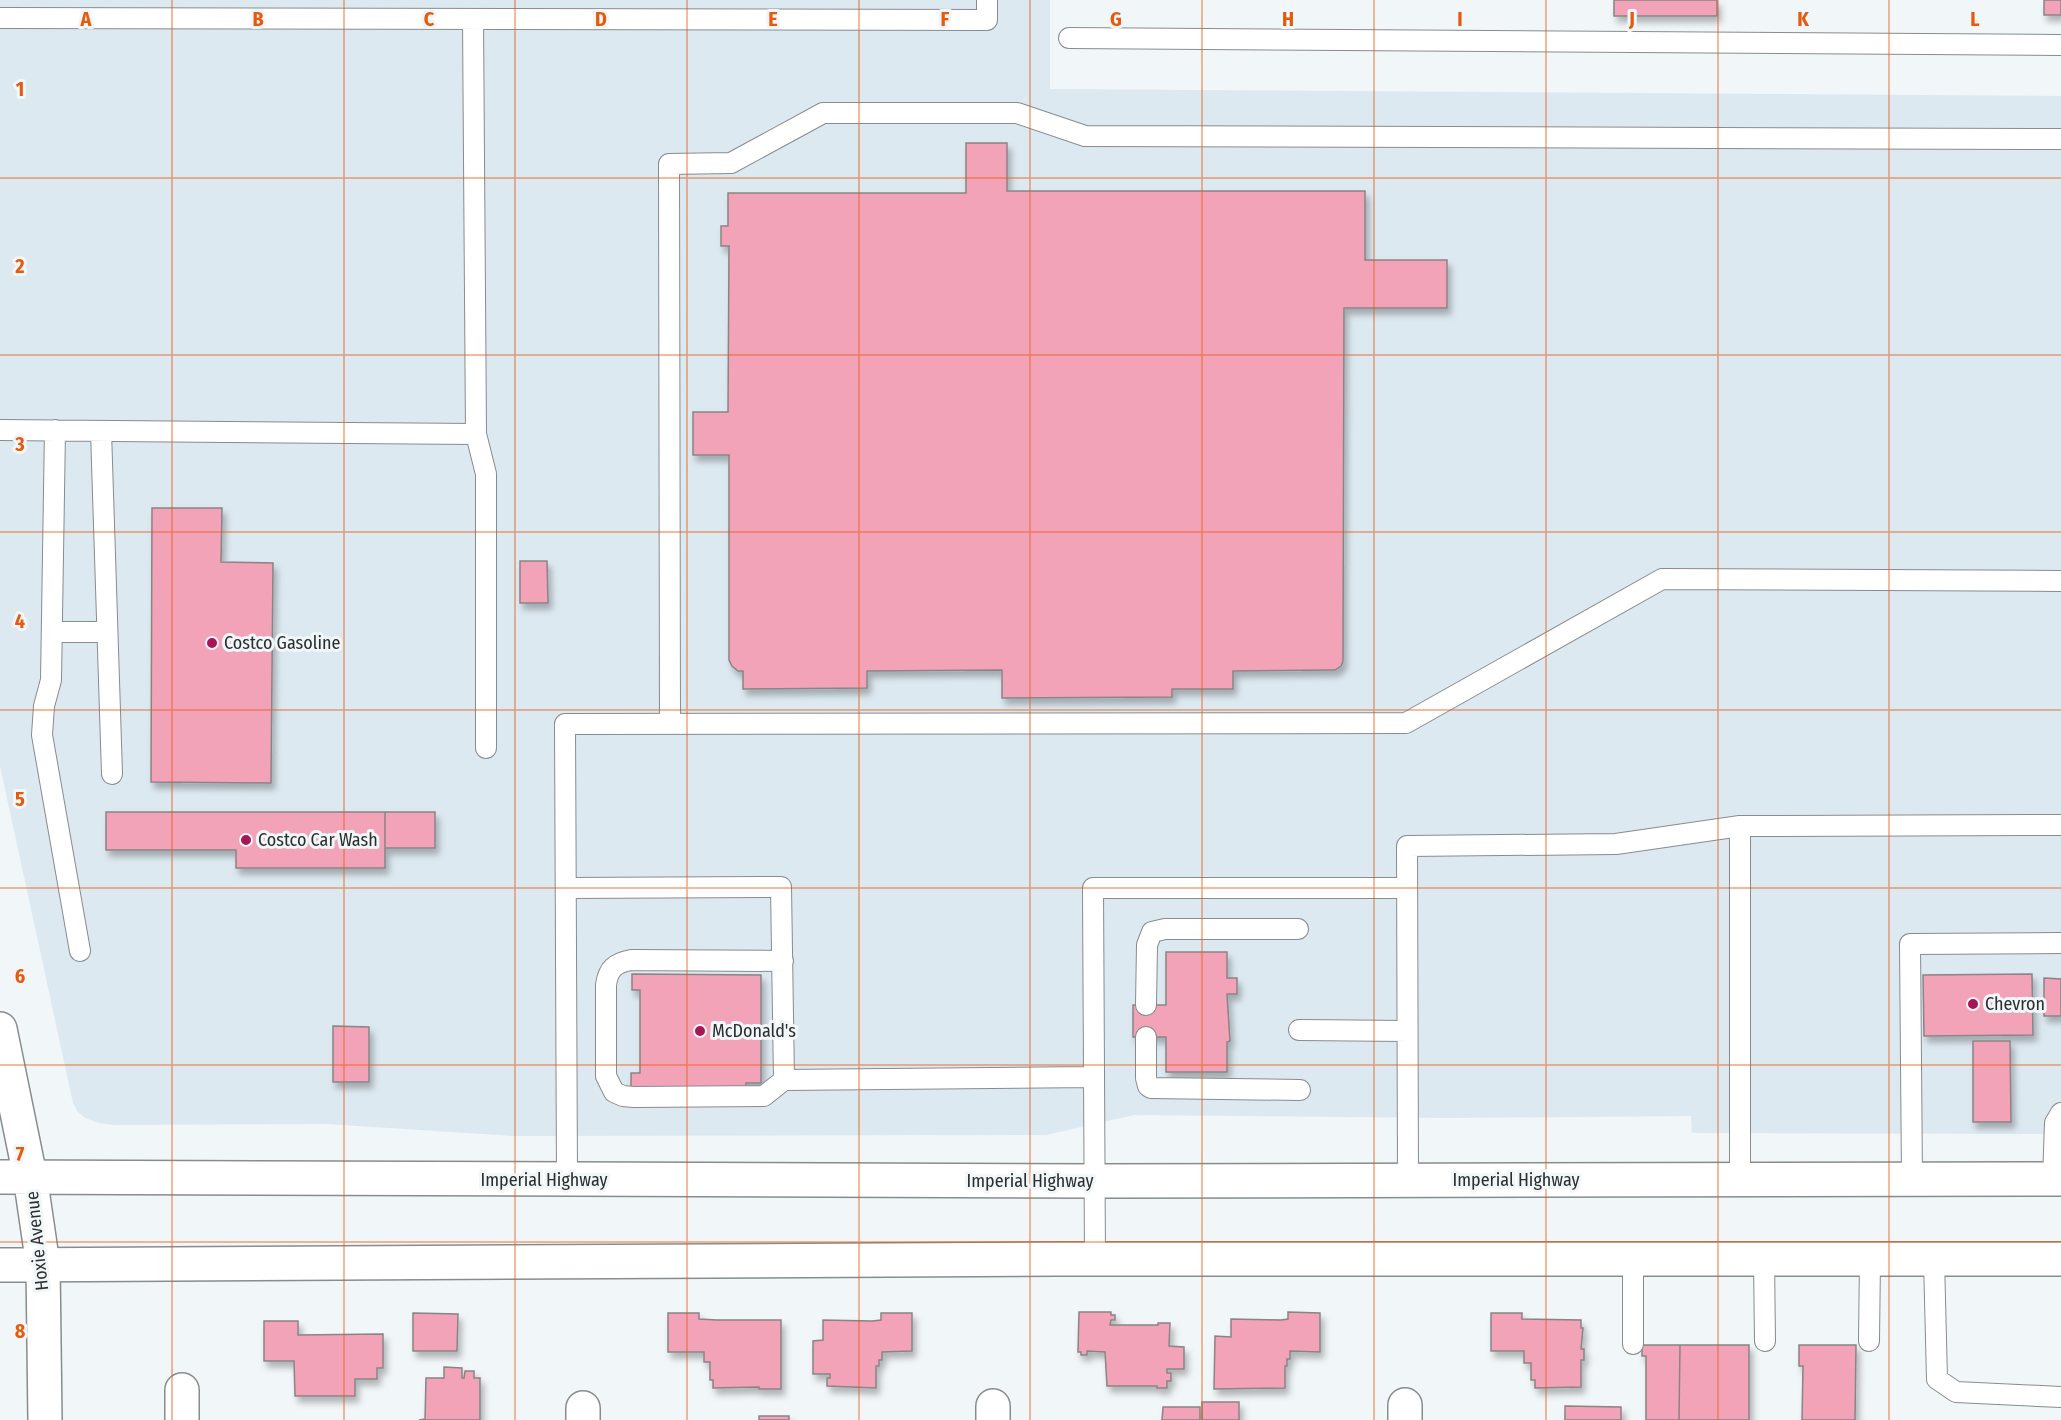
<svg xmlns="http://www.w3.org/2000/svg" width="2061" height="1420" viewBox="0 0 2061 1420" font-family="'Fira Sans Condensed',sans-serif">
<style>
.built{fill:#dde9f0}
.building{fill:#f3a3b8;stroke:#898485;stroke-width:1.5;filter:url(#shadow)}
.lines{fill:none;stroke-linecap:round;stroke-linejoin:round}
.lane-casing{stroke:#888c8f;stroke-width:22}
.street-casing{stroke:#888c8f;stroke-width:36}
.secondary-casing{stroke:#888c8f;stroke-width:36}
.primary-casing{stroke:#888c8f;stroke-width:36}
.lane{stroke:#fff;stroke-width:20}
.street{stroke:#fff;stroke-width:33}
.secondary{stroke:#fff;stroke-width:33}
.primary{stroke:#fff;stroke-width:33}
.grid{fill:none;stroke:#e8590c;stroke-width:1.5;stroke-opacity:0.55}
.poi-dot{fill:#a71756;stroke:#f1f6f8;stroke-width:2}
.labels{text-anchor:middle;stroke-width:6;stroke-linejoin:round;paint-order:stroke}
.poi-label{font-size:18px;fill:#2b2d2e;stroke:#f1f6f8;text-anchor:start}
.street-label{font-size:18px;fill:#2b2d2e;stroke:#f1f6f8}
.grid-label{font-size:20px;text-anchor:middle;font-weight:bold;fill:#e8590c;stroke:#f1f6f8;stroke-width:6;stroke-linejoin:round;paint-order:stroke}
</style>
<defs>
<filter id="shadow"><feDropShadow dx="3.5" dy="6" stdDeviation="3" flood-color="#0004"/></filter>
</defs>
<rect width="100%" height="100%" fill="#f1f6f8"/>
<!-- built -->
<path class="built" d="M0,0H1050V89L2061,96V1134L1692,1133L1691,1116L1449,1118L1134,1115L1046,1135L513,1136L326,1124L114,1125L99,1123L85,1118L78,1112L73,1103L0,766Z"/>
<!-- building -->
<path class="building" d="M1614,0H1717V16H1614Z
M2044,0H2061V15H2044Z
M966,143H1007V191H1365V260H1447V308H1344L1343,661L1341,666L1335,670H1329L1233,671V689H1172V697L1002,698V670L867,671V688L743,689V671H738L732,666L729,660V455H693V412H728L729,246H721V226H728V193H966Z
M152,508H222L221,562L273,563L271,783L151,782Z
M520,561H547L548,603H520Z
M106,812H385V868H236V850H106Z
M385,812H435V848H385Z
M1166,952H1227V978H1237V994H1227L1230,1041L1227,1042V1072H1166V1037H1133V1005H1166Z
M632,974L761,975V1083H746V1093L631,1089V1073H640V990H632Z
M2032,974L2033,1035L1924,1036L1923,975Z
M2044,978L2061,979V1016H2044Z
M333,1026L369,1027V1082H333Z
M1973,1041H2010L2011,1122H1973Z
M1079,1312H1111V1315H1115V1320H1111L1110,1325H1158V1323H1170L1169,1346L1184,1347V1369H1167V1373H1171V1381H1167V1388H1157V1386H1107L1105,1352L1087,1351V1355H1081V1352H1078Z
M1288,1312L1320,1313V1352L1290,1351V1359H1287V1366H1285V1388L1214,1389L1215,1336L1231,1337V1319L1281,1320L1288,1319Z
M413,1313L458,1314L457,1351H413Z
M668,1313H699V1319L717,1320H781V1389H759V1387L713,1388V1380H710V1362H704V1352H668Z
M881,1313H912V1351L882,1352V1360H879V1366H876V1388L827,1386V1378H830V1374H813V1341L823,1340V1320L872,1321L881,1320Z
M1491,1313H1522V1319L1581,1320V1328H1583L1581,1349H1584V1360H1581V1387L1535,1388V1380H1531V1363H1524V1351H1491Z
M264,1321H298V1335L383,1334V1368H377V1379H355V1396H295L294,1361H264Z
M1642,1345H1680L1679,1420H1646V1356H1642Z
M1680,1345H1749V1420H1679Z
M1799,1345H1856L1855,1420H1802L1803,1366H1799Z
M444,1367L462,1368V1378H464L465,1371H474V1378H480V1420H419L425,1419L426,1378H444Z
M1202,1402H1239V1420H1202Z
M1565,1406L1621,1407V1420H1565Z
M1163,1407H1200V1420H1162Z
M759,1416H789V1420H759Z"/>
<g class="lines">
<defs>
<path id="lane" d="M0,18L987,20V0
M473,19L476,434L486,474V748
M1069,38L2061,45
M0,430L476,434
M55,430L51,680L44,706L42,735L80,951
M101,431L112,774
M52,632H107
M670,724L669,164L731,163L823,113H1017L1085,136L2061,139
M566,888L781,887L784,1080
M783,961L631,960C615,963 608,969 606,985V1076L614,1092L623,1096L634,1097L764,1096L784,1080L1093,1077
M1146,1005L1147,945L1152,932L1165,929H1298
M1299,1030L1407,1031
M1146,1037V1078L1148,1086L1151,1088L1300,1090
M1912,1179L1910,944L2061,943
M2053,1179L2055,1123L2061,1113
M567,1180L565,724L1406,723L1662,579L2061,581
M1408,1180L1407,846L1616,844L1740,826L2061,825
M1740,1181V826
M1095,1259L1093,888H1407
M1633,1259V1344
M1934,1259L1937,1379L1956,1392L2061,1397
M1764,1260L1765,1341
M1869,1341L1870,1259"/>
<path id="street" d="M182,1390V1420
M993,1406V1420
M583,1408V1420
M1405,1420V1405"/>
<path id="secondary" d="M43,1265L45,1420"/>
<path id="primary" d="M0,1029L30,1176L43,1265
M0,1177L1094,1181L2061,1179
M0,1265L1055,1259H2061"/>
</defs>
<!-- lane casing -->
<use href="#lane" class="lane-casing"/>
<!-- street casing -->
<use href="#street" class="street-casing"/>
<!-- secondary casing -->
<use href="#secondary" class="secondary-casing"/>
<!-- primary casing -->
<use href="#primary" class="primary-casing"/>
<!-- lane -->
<use href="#lane" class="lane"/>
<!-- street -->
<use href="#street" class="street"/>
<!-- secondary -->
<use href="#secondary" class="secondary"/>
<!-- primary -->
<use href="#primary" class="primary"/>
</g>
<!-- grid -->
<path class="grid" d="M172,0V1420M344,0V1420M515,0V1420M687,0V1420M859,0V1420M1030,0V1420M1202,0V1420M1374,0V1420M1546,0V1420M1718,0V1420M1889,0V1420M0,178H2061M0,355H2061M0,532H2061M0,710H2061M0,888H2061M0,1065H2061M0,1242H2061"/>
<!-- markers -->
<g class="poi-dot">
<circle cx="212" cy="643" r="6"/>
<circle cx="246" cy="840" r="6"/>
<circle cx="1973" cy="1004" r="6"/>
<circle cx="700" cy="1031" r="6"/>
</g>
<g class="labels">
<!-- poi labels -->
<g class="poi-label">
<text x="224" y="649">Costco Gasoline</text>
<text x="258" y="846">Costco Car Wash</text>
<text x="1985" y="1010">Chevron</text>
<text x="712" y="1037">McDonald's</text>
</g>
<!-- street labels -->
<g class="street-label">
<text x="544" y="1186">Imperial Highway</text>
<text x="1516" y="1186">Imperial Highway</text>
<text x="1030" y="1187">Imperial Highway</text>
<text transform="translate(37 1241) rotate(-96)" y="6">Hoxie Avenue</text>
</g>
</g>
<g class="grid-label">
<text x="86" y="26">A</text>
<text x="258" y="26">B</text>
<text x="429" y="26">C</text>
<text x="601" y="26">D</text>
<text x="773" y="26">E</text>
<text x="945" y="26">F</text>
<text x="1116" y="26">G</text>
<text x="1288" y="26">H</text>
<text x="1460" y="26">I</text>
<text x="1632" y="26">J</text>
<text x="1803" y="26">K</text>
<text x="1975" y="26">L</text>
<text x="20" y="96">1</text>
<text x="20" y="273">2</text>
<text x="20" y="451">3</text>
<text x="20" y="628">4</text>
<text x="20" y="806">5</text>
<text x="20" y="983">6</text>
<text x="20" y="1161">7</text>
<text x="20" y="1338">8</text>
</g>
</svg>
